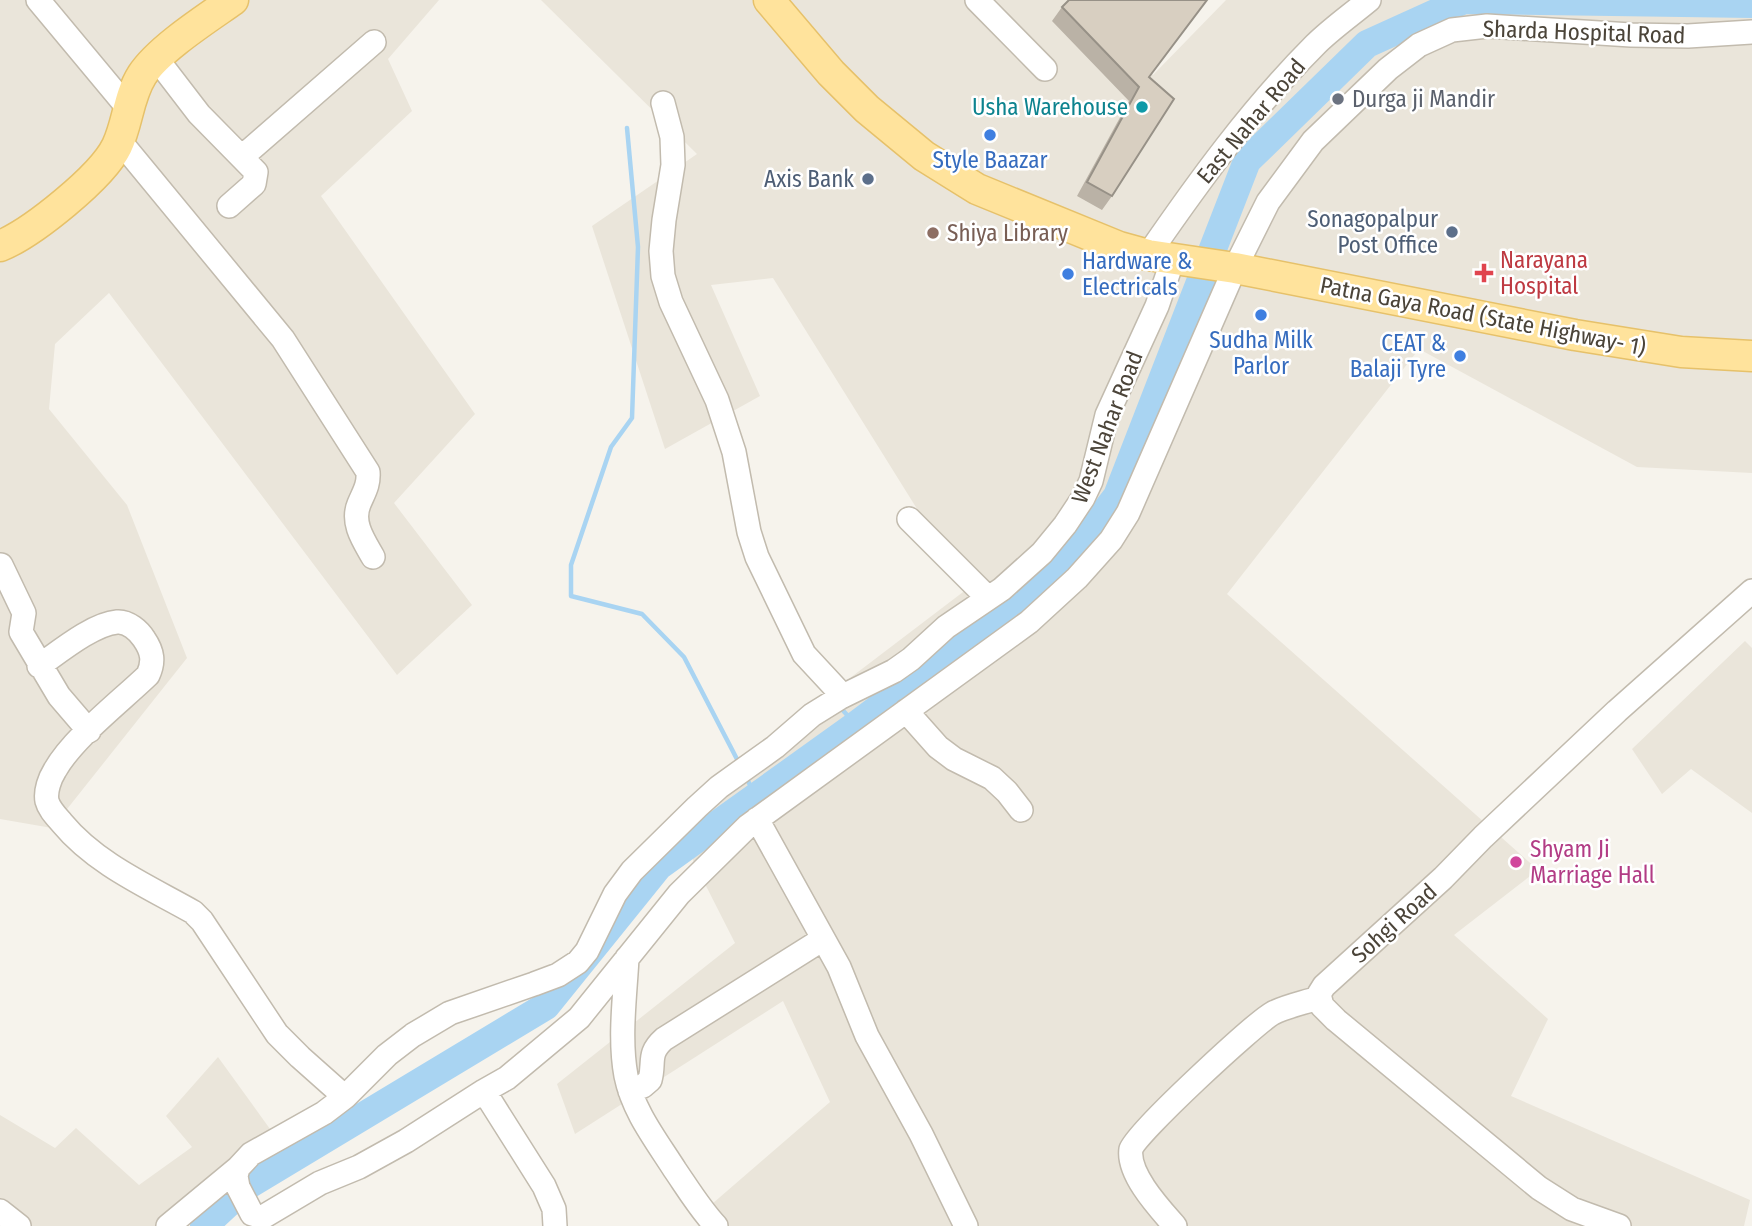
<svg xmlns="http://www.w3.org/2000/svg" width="1752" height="1226" viewBox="0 0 1752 1226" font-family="'Fira Sans Condensed',sans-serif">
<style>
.residential{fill:#eae5da}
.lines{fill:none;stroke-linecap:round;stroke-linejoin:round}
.stream{stroke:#a9d4f2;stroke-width:4.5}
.river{stroke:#a9d4f2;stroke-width:28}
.minor-casing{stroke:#c2bbae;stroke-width:26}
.major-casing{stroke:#e6c16a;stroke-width:33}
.minor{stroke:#fff;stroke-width:23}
.major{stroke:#ffe39c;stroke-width:30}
.wall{fill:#bab2a6}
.building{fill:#d8cfc1;stroke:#979187;stroke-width:2}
.worship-dot{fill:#6b7280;stroke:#fff;stroke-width:2.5}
.culture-dot{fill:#0f9aa8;stroke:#fff;stroke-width:2.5}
.shop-dot{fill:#3f7fe0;stroke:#fff;stroke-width:2.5}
.service-dot{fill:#5c6f8a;stroke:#fff;stroke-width:2.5}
.education-dot{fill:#8d6e63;stroke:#fff;stroke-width:2.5}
.health-dot{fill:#e0444e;stroke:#fff;stroke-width:2.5}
.hotel-dot{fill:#d1479c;stroke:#fff;stroke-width:2.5}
.labels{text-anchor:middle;stroke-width:5;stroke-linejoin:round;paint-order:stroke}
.street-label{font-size:23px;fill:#4b4439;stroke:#fff}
.worship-label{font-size:23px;fill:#5b616d;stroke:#fff;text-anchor:start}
.culture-label{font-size:23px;fill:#0d838f;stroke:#fff;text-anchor:end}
.shop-label{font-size:23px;fill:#366cbe;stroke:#fff}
.service-label{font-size:23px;fill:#4e5e75;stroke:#fff;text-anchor:end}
.education-label{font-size:23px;fill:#785e54;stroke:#fff;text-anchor:start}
.health-label{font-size:23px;fill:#be3a42;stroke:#fff;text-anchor:start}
.hotel-label{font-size:23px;fill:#b23c85;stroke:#fff;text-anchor:start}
</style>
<rect width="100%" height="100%" fill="#f6f3ec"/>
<!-- residential -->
<path class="residential" d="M0,0H439L388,59L412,111L321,196L475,414L394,503L472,605L397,675L109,293L55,344L49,409L127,505L187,658L52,828L0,819Z
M541,0H1095L1153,75L1226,0H1752V473L1637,467L1419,349L1227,594L1538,870L1454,935L1548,1019L1511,1096L1750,1200L1744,1226H716L712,1204L830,1102L783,1001L575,1134L557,1084L735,943L670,815L967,589L773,278L711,285L760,396L665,449L592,226L697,154Z
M1745,641L1752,648V813L1691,769L1662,794L1632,749Z
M218,1057L270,1129L155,1226H0V1115L55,1148L76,1128L139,1185L192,1147L166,1116Z"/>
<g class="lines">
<!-- stream -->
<path class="stream" d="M627,128L638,247L632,418L611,447L571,565V596L642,614L684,657L739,763
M839,706L856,725
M746,777L756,797"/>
<!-- river -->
<path class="river" d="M204,1226L247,1186L546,1006L659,866L856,725L1019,603L1090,531L1117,496L1247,161L1367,44L1464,0L1752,4"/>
<defs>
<path id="minor" d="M38,0L128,108
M977,0L1045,69
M156,58L199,114L256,172L254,184L229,206
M663,103L672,137L673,165L664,220L661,251L663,276L671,302L717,400L734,452L749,532L757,557L804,654L843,696
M119,140L283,339L368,472C369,485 364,492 359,504C351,523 364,541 373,557
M242,157L374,42
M1148,255C1199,181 1252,108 1315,45C1331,29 1351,15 1369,0
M1173,259L1157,306L1107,415L1091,481L1083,498L1065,525L1042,553L1002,589L946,627L911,659L894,671L841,697L812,715L775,747L719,787L697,807L632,871L615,894L587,951L578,962L558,975L534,984L450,1013L413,1035L387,1055L345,1097L324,1113L251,1154L238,1168L236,1176L238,1187L252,1214L263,1217L320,1183L359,1167L406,1141L484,1091L507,1078L579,1018L679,894L748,826L1029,622L1077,578L1111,540L1128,513L1235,268L1268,202L1313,141L1388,69L1419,45L1452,30L1487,26L1631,35L1688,36L1752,32
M909,519L988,598
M1,565L24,613L21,632L59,696L89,731
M39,666C59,652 93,624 117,622C128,621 139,631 144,639C153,652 154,662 148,675C120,702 73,738 55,770C50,778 45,791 47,801C49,809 56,816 62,823C96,864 147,886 193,912L202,921L277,1034L300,1057L345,1097
M906,711L938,747L954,759L992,778L1007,792L1021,810
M757,819L839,967L867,1036L921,1134L966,1226
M627,958C625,996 619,1038 626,1076C633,1111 656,1140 675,1170C688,1189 700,1209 716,1226
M484,1091L544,1186L554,1209L555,1226
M630,1091L643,1086L650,1080C655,1062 647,1054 664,1039L823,939
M0,1211L19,1226
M168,1226L238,1168
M1175,1226C1160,1209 1127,1174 1131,1149C1133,1136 1255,1023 1273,1013C1287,1006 1303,1003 1318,998
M1619,1226L1572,1209L1539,1188L1336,1020L1322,1006L1319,994L1324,986L1443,878L1483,837L1617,711L1752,591"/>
<path id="major" d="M769,0L831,73L867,109L924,156L977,189L1119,247L1148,255L1235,268L1575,335L1681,352L1752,356
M0,246C32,233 102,177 117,146C128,123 128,97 142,75C159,49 206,19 233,0"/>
</defs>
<!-- minor casing -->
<use href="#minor" class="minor-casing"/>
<!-- major casing -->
<use href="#major" class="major-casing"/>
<!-- minor -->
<use href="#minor" class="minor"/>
<!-- major -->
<use href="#major" class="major"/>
</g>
<!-- wall -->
<path class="wall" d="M1062,7L1150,77L1112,196L1102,210L1077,196L1129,101L1052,21Z"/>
<!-- building -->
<path class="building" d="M1069,0H1207L1149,77L1174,99L1112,196L1087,182L1139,87L1062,7Z"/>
<!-- markers -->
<circle class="worship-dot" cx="1338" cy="99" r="7"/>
<circle class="culture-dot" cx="1142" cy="107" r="7"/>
<g class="shop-dot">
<circle cx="990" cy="135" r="7"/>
<circle cx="1068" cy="274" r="7"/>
<circle cx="1261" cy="315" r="7"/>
<circle cx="1460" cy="356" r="7"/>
</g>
<g class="service-dot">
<circle cx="868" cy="179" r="7"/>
<circle cx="1452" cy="232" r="7"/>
</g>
<circle class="education-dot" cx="933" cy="233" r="7"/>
<path class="health-dot" d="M1480.5 262.5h7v7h7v7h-7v7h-7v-7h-7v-7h7z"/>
<circle class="hotel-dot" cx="1516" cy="862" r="7"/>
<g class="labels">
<!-- street labels -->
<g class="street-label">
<text transform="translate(1584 32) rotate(2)" y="8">Sharda Hospital Road</text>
<text transform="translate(1251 121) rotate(-50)" y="8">East Nahar Road</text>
<text transform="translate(1483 316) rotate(11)" y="8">Patna Gaya Road (State Highway- 1)</text>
<text transform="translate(1107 427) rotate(-69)" y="8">West Nahar Road</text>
<text transform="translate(1394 923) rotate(-42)" y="8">Sohgi Road</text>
</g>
<!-- worship labels -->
<g class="worship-label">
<text x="1352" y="107">Durga ji Mandir</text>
</g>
<!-- culture labels -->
<g class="culture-label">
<text x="1128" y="115">Usha Warehouse</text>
</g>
<!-- shop labels -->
<g class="shop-label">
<text x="990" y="168">Style Baazar</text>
<text x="1082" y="269" text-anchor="start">Hardware &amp;<tspan x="1082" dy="26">Electricals</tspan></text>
<text x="1261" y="348">Sudha Milk<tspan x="1261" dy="26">Parlor</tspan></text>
<text x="1446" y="351" text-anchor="end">CEAT &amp;<tspan x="1446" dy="26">Balaji Tyre</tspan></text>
</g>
<!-- service labels -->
<g class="service-label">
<text x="854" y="187">Axis Bank</text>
<text x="1438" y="227">Sonagopalpur<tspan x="1438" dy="26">Post Office</tspan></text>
</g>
<!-- education labels -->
<g class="education-label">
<text x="947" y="241">Shiya Library</text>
</g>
<!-- health labels -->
<g class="health-label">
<text x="1500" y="268">Narayana<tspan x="1500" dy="26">Hospital</tspan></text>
</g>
<!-- hotel labels -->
<g class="hotel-label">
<text x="1530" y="857">Shyam Ji<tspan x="1530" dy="26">Marriage Hall</tspan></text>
</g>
</g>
</svg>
